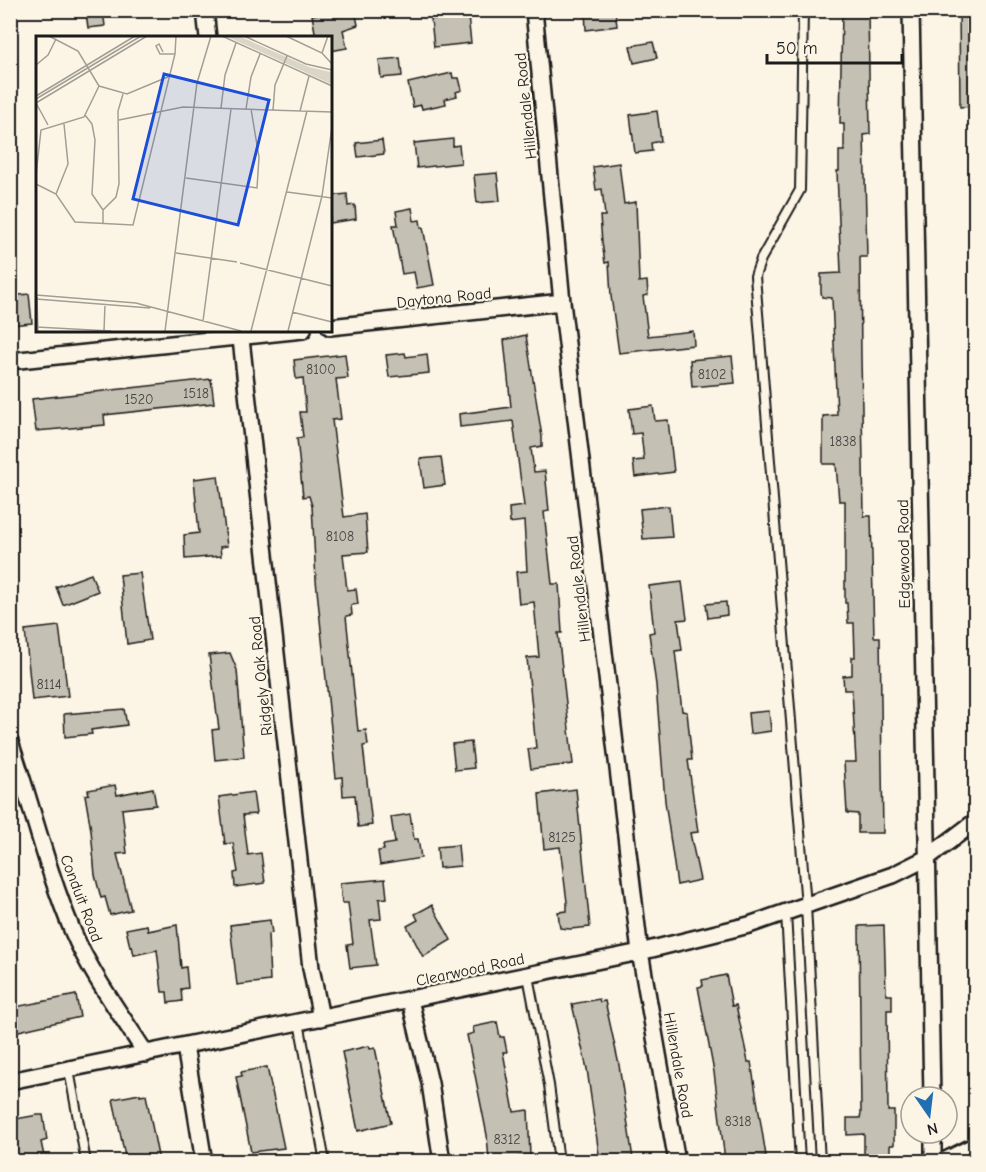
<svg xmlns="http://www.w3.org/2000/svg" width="986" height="1172" viewBox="0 0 986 1172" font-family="'Comic Neue',sans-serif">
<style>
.building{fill:#c4c0b3;stroke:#1c1c1c;stroke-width:1.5}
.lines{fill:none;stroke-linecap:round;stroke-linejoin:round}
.service-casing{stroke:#1c1c1c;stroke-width:12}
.minor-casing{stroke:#1c1c1c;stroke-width:20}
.service{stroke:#fcf5e5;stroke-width:8}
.minor{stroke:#fcf5e5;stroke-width:15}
.labels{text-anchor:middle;stroke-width:4.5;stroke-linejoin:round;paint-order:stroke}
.number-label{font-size:14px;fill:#464542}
.street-label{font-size:16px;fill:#1c1c1c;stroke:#fcf5e5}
.inset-road{fill:none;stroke:#a29e95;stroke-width:1.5}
.view{fill:#1d4ed8;fill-opacity:0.15;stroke:#1d4ed8;stroke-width:3}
.inset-edge{fill:none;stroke:#1c1c1c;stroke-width:3}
</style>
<rect width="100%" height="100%" fill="#fcf5e5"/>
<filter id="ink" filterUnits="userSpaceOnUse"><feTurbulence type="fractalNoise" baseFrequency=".0167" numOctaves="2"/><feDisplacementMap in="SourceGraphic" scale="12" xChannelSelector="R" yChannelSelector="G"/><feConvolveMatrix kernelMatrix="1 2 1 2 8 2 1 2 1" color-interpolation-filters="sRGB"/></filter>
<g filter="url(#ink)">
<!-- building -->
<path class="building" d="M340,10H355L358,25L343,30L347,48L330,51V38H316L312,15Z
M585,10H615L617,26L586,30Z
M842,10H868L870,134L864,135L867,257H860L861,357L864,516H871L874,637H880L883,833H858V814L847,813L844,762H856L852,690H844L843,676L852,675V657H855L854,623H848L847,603H845V501H839L836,464H823V416L837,415L832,298L822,297L821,292V274L841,273L837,171H839V151H844V124H840Z
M959,10H975V106L960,107Z
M103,11L105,26L88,28L86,13Z
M468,16L471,43L434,47L431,19Z
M653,42L657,58L634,63L630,46Z
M400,58L402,76L381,78L379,60Z
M452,73L453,78H459L462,90L456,92L457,96L445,99L446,104L422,109L421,105L413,107L408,83Z
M657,111L661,141L651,143L652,151L635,153L630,115Z
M453,139V146L459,145L461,163L417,168L414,143Z
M382,140L384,154L358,157L356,143Z
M619,163L624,204L636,202L639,282L647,281L648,295L643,296L648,336L693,331L694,345L619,353L611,296L609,262L605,263L602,242L600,216H605L602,189L596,190L593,167Z
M497,173L500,201L477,203L474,175Z
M347,194L348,206L355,205L356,219L330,223V196Z
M412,208L414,221L420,220L421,227H423L434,285L417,288L414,272L402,274L393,225H398L396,211Z
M29,294L32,323L10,325V296Z
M526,335L542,437V446L531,448L534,472L545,471L549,511L544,512L552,584H559L562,633H558L573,764L531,769L528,749L536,748L527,658L539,657L534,602L519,604L516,572L527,571L524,521L510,523L509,508L524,506L513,421L460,427L459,414L511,407L504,340Z
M405,353L406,357L427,354L429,373L389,377L386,355Z
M345,354L348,378L336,379L341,419L332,420L344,517L365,514L368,552L343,554L347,590L356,589L358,604L351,605L352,615L346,616L358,731L366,730L368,745L363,746L372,825L358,827L355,795L343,796L342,777L336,778L316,580L312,506L309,496L303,497L297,438L303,437L300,412H306L303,378L296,379L294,360Z
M732,356L735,383L692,387L690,360Z
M211,379L214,403L104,415L105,425L36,431L32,399Z
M653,406L655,421L668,420L674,472L635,477L633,461L644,460L641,433L632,434L629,409Z
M441,457L445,485L424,488L420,459Z
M218,476L227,546L220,547L221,556L185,559L184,535L199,533L194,479Z
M669,506L672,537L643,539L640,509Z
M140,573L150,640L127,644L120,575Z
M91,574L98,591L63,605L56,587Z
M682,582L687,619L678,620L682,650L675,651L682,711L687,712L692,760H688L698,832L690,833L700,880L677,885L665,801L656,685L649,633L654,632L649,586Z
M726,602L727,615L708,618L706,604Z
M59,626L68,696L32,700L25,630Z
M230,653L237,670L244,757L215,760L212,730L219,729L209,655Z
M124,709L127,725L91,730L92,734L65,737L64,714Z
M769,711L771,731L750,734L748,713Z
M471,742L474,768L455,770L452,744Z
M115,785L117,795L153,788L156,805L122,809L127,853L117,854L131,910L110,915L105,897L101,898L95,875L91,830L85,795L89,794L88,790Z
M576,789L590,927L570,929L560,928L558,912L567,911V902L560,847L544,849L539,794Z
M253,792L256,814L243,815L248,855L261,853L265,883L235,887L234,873L238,872L233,843L225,844L219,797Z
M410,814L414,839H418L421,858L380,865L378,851L384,850L383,845L395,843L391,817Z
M458,845L460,866L439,868L437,847Z
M385,879L387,898L379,899L381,919L370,920L376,965L350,968L347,945L353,944L348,903H342L340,883Z
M432,905L451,940L423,957L407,926L418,920L415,914Z
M270,920L272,933L268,934L270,981L237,985L230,925Z
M147,925L148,931L177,925L181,968L186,967L188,988L181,989L182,1001L168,1003L167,992H162L157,950L134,955L132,946L130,947L126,929Z
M884,925L886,995H892V1010H887L888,1111H894V1145H890V1154L864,1155V1134L847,1135V1118H860L861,1113L859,926Z
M726,975L732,1006L736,1005L748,1062H751L766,1156L741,1161L725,1160L714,1072L698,987L703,986L702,980Z
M76,995L80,1017L10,1033V1008Z
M599,999L600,1002L605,1001L619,1065L633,1159L626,1161H600L587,1069L572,1004Z
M497,1022L500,1037H504L507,1052H503L514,1112L528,1110L530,1156L519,1157L520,1161H489L487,1135L467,1035L474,1033L473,1027Z
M369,1046L370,1049L375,1048L391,1123L358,1131L342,1052Z
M267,1067L284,1148L251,1152L236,1077L242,1076L241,1072Z
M140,1094V1096L146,1095L159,1161H126L113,1099Z
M38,1115H43L47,1140L41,1142L45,1161H19L18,1157L15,1158L10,1120Z"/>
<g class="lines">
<defs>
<path id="service" d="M803,10L800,190L761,259L755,276L806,906L820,1162
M786,913L800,1162
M528,976L549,1085L559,1162
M299,1022L325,1162
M69,1070L86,1162"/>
<path id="minor" d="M205,10L208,38
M534,10L562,302L640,952L677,1162
M911,10L932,1097
M330,327L562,302
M240,330L311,968L321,1018
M10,361L303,330
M10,742C32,805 47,871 73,932C92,976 121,1014 146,1054
M410,1000L430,1083L442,1162
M185,1046L204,1162
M10,1081L640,952L749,925L893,875L927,858L976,821
M933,1133V1162
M942,1162L976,1145"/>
</defs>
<!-- service casing -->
<use href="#service" class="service-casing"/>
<!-- minor casing -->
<use href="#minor" class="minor-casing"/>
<!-- service -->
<use href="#service" class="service"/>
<!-- minor -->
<use href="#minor" class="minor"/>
</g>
</g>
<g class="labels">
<!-- number labels -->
<g class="number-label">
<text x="321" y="374">8100</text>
<text x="712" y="379">8102</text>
<text x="196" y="398">1518</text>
<text x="139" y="404">1520</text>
<text x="843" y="446">1838</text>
<text x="340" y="541">8108</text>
<text x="49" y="689">8114</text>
<text x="562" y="842">8125</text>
<text x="738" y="1126">8318</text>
<text x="507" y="1144">8312</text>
</g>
<!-- street labels -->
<g class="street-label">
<text transform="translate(525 106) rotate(-96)" y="6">Hillendale Road</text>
<text transform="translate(444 297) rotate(-6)" y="6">Daytona Road</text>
<text transform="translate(903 554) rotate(-91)" y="6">Edgewood Road</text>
<text transform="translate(578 589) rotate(-97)" y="6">Hillendale Road</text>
<text transform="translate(260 676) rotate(-96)" y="6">Ridgely Oak Road</text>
<text transform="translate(82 898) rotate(69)" y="6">Conduit Road</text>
<text transform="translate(470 969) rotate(-12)" y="6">Clearwood Road</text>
<text transform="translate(679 1065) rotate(80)" y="6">Hillendale Road</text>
</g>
</g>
<!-- overview -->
<g transform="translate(36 36)">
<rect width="296" height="296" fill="#fcf5e5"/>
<path d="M190,0H203L273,31L295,36V48Z" fill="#dbd5c8"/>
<path class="inset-road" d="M13,0L42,15L63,50M186,0L296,50M208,0L270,28L296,34M250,0L286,17L296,28M127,16L123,8L120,10L124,18H139M286,17L292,0M0,29L12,19L20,3M63,50L91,58L134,40M0,60L99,0M0,63L105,0M0,67L12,89M0,67L111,0M185,72L189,39L200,7M210,73L215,41L224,18M237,74L239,49L251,20M264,75L273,40M49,79L56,88L59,104L56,158L67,174M83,84L147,71L296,76M0,139L5,94L48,81L63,50M150,142L221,152L223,121L215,73M0,148L20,158L39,186L97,189L139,18L140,0M251,156L296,162M20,158L32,128L28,88M67,187V174L80,161L83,148L82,75L87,58M140,217L201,226M204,227L296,250M0,259L100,267L205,295M1,261L2,295M0,263L114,272M256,276L296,286M167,285L195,73M0,291L75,295M68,295L69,268M129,295L161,47L175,0M215,295L271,75M252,295L286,160L296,91"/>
<path class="view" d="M128,38L233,64L202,189L97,163Z"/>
<rect width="296" height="296" class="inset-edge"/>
</g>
<!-- margin -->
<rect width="986" height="1172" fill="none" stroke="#fcf5e5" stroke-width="36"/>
<rect x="18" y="18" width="950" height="1136" fill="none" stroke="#1c1c1c" stroke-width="2" filter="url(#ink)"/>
<!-- north arrow -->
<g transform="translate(929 1115) rotate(166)"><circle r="28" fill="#fcf5e5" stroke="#a29e95" stroke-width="1.5"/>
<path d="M0-4.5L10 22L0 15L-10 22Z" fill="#1f6fb2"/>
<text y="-9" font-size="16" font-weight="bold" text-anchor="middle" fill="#1c1c1c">N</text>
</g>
<!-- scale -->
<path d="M767 54v9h135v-9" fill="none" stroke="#1c1c1c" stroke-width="3"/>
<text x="776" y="54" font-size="18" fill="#1c1c1c" stroke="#fcf5e5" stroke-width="4.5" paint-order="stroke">50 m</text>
</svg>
